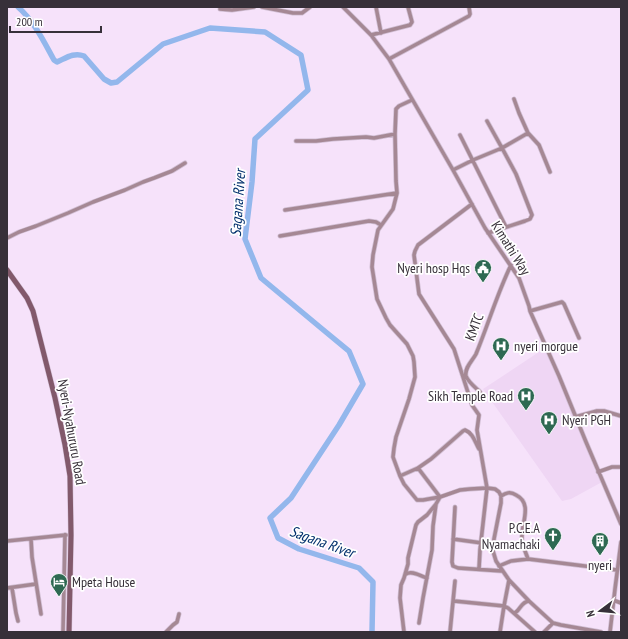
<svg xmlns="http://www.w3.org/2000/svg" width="628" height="639" viewBox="0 0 628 639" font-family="'PT Sans Narrow',sans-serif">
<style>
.built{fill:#efd6f4}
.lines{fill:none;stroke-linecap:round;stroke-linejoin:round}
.river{stroke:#93b7ec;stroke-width:5.5}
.street-casing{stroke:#d0bed3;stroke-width:5}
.secondary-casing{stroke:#d0bed3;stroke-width:6}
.street{stroke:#a58894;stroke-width:3.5}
.secondary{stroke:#82596b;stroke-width:5}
.labels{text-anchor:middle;stroke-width:3.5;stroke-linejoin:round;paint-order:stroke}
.street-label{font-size:14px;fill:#373039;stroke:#fff}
.poi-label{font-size:14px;fill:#373039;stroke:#fff;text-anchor:end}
.water-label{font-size:15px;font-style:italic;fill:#022f6c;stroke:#fff}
</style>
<rect width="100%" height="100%" fill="#f6e2fa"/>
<!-- built -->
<path class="built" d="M545,348L602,482L571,499L562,501L483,389Z"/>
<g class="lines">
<!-- river -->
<path class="river" d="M18,7C34,21 44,42 54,60L57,62C66,58 74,52 84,56L104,79L111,83L117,82L163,44L210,28L265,32L301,55L308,90L255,139L252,182L245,239L261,278L321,328L349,351L363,384L339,425L291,498L270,518L278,538L299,549L359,568L373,582L372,632"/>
<defs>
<path id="street" d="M262,7L293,13H302L310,7
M343,7L371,35L389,59L453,170L485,228L519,278L529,306L530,311L559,376L586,442L621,524
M376,7L381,33
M220,9L232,10L254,7
M371,35L410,25L412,22L408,7
M389,59L469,16L470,14L469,7
M514,99L519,113L528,133L539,145L550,172
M412,100L399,106L396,109L395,134L396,181L397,193L393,209L378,230L373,255L372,267L377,299L386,318L390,325L407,344L413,356L414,362L415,377L409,399L396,437L394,448L393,457L400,476L404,484L417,500H423L440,497L460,490L470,489L487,488L495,489L499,492L501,496V503L494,539L493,551L496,561L509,580L529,601L553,623L561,625L601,632
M487,121L502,148L528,133
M460,135L506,227
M296,141H316L333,139L366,137L374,138L395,134
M453,170L473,160L502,148L516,174L532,215L530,219L525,221L488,233
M472,204L418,245L415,251L414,255L419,294L454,349L472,405L479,415L477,430L487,488L480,550L479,569
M285,210L397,193
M280,236L369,221L376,222L381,225
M7,238L19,232L36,226L68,213L93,202L125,190L143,182L154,178L172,171L185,163
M530,311L562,302L564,304L579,338
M480,392C476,388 468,382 466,376C464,368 473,360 476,354C488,325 497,294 511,265
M575,417L597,411H604L621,416
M418,468L440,497L436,504L433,526L432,550L423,598L419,623
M598,472L612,467H621
M400,476L418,468L431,459L463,431L465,430C473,433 475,442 479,449
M501,496C506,493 510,491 516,495C534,504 520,525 522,541C523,547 526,553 528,559
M455,507L452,562L453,566L458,568L502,571
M31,539L32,557L41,614
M453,539L482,543
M7,541L66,535
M499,566L511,561L528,559L617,570
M406,574C412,570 420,576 427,578
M7,588L36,584
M12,588L16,613L18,621
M613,600L621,603
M454,601L504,606L508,608L535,632
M515,613C521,609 521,602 529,601
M63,632L65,535
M166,632L173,625L177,622L179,614
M404,632L400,598L401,585L404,578L408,564V558L416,525L418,522L427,515L436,504
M450,632L455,581
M500,632L504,606L509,580
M544,632L553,623
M610,632L615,589L621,542"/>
<path id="secondary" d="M7,270L27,298L33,311L55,398L65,445L70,476L71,535L69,632"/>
</defs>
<!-- street casing -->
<use href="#street" class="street-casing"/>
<!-- secondary casing -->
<use href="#secondary" class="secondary-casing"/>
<!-- street -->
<use href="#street" class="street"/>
<!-- secondary -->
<use href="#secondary" class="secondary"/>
</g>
<!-- icons -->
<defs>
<symbol id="civic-pin" viewBox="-11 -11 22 30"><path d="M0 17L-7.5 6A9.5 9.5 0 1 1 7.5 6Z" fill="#2e6952" stroke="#fff"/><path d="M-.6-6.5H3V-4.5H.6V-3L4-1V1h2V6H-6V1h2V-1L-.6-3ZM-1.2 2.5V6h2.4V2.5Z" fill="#fff"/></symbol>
<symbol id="hospital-pin" viewBox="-11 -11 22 30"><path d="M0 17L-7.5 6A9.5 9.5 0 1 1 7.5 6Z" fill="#2e6952" stroke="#fff"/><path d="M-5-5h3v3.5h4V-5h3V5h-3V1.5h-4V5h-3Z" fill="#fff"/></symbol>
<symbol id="church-pin" viewBox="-11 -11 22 30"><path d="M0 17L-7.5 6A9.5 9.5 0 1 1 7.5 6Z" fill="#2e6952" stroke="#fff"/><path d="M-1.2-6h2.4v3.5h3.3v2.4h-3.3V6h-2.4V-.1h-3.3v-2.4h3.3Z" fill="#fff"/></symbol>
<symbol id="building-pin" viewBox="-11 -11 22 30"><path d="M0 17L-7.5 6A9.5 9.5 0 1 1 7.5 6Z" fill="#2e6952" stroke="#fff"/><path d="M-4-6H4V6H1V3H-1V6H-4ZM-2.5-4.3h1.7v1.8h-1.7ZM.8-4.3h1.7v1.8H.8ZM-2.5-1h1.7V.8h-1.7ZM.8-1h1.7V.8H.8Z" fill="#fff"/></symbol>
<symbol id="hotel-pin" viewBox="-11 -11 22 30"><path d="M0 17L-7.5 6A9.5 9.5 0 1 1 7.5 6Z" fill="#2e6952" stroke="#fff"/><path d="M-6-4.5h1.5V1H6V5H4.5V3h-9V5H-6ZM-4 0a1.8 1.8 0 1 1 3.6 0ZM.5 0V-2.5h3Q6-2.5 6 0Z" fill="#fff"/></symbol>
</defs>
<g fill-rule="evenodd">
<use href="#civic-pin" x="473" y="258" width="20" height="27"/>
<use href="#hospital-pin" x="491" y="336" width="20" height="27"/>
<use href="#hospital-pin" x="516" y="386" width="20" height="27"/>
<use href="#hospital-pin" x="539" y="410" width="20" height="27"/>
<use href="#church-pin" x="543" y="526" width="20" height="27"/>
<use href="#building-pin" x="590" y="531" width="20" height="27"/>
<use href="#hotel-pin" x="49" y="572" width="20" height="27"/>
</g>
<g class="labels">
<!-- street labels -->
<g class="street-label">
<text transform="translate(511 248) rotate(58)" y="5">Kimathi Way</text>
<text transform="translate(474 327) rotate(-69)" y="5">KMTC</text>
<text transform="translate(72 432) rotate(80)" y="5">Nyeri-Nyahururu Road</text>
</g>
<!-- poi labels -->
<g class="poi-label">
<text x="470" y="273">Nyeri hosp Hqs</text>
<text x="514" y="351" text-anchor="start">nyeri morgue</text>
<text x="513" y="401">Sikh Temple Road</text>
<text x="562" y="425" text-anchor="start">Nyeri PGH</text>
<text x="540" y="533">P.C.E.A<tspan x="540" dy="16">Nyamachaki</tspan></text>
<text x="600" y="570" text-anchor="middle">nyeri</text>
<text x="72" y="587" text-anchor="start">Mpeta House</text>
</g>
<!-- water labels -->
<g class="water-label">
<text transform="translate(238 203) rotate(-86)" y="5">Sagana River</text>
<text transform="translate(322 542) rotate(20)" y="5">Sagana River</text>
</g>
</g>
<!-- border -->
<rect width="628" height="639" fill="none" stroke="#373039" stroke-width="16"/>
<!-- north arrow -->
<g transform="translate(600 611) rotate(254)" stroke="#ffffff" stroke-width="3" paint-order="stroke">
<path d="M0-3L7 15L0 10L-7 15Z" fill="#373039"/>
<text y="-6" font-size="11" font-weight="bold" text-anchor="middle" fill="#373039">N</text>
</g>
<!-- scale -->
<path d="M10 26v6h91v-6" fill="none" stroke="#373039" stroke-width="2"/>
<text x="16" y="26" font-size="12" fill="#373039" stroke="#ffffff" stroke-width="3" paint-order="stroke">200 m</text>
</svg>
